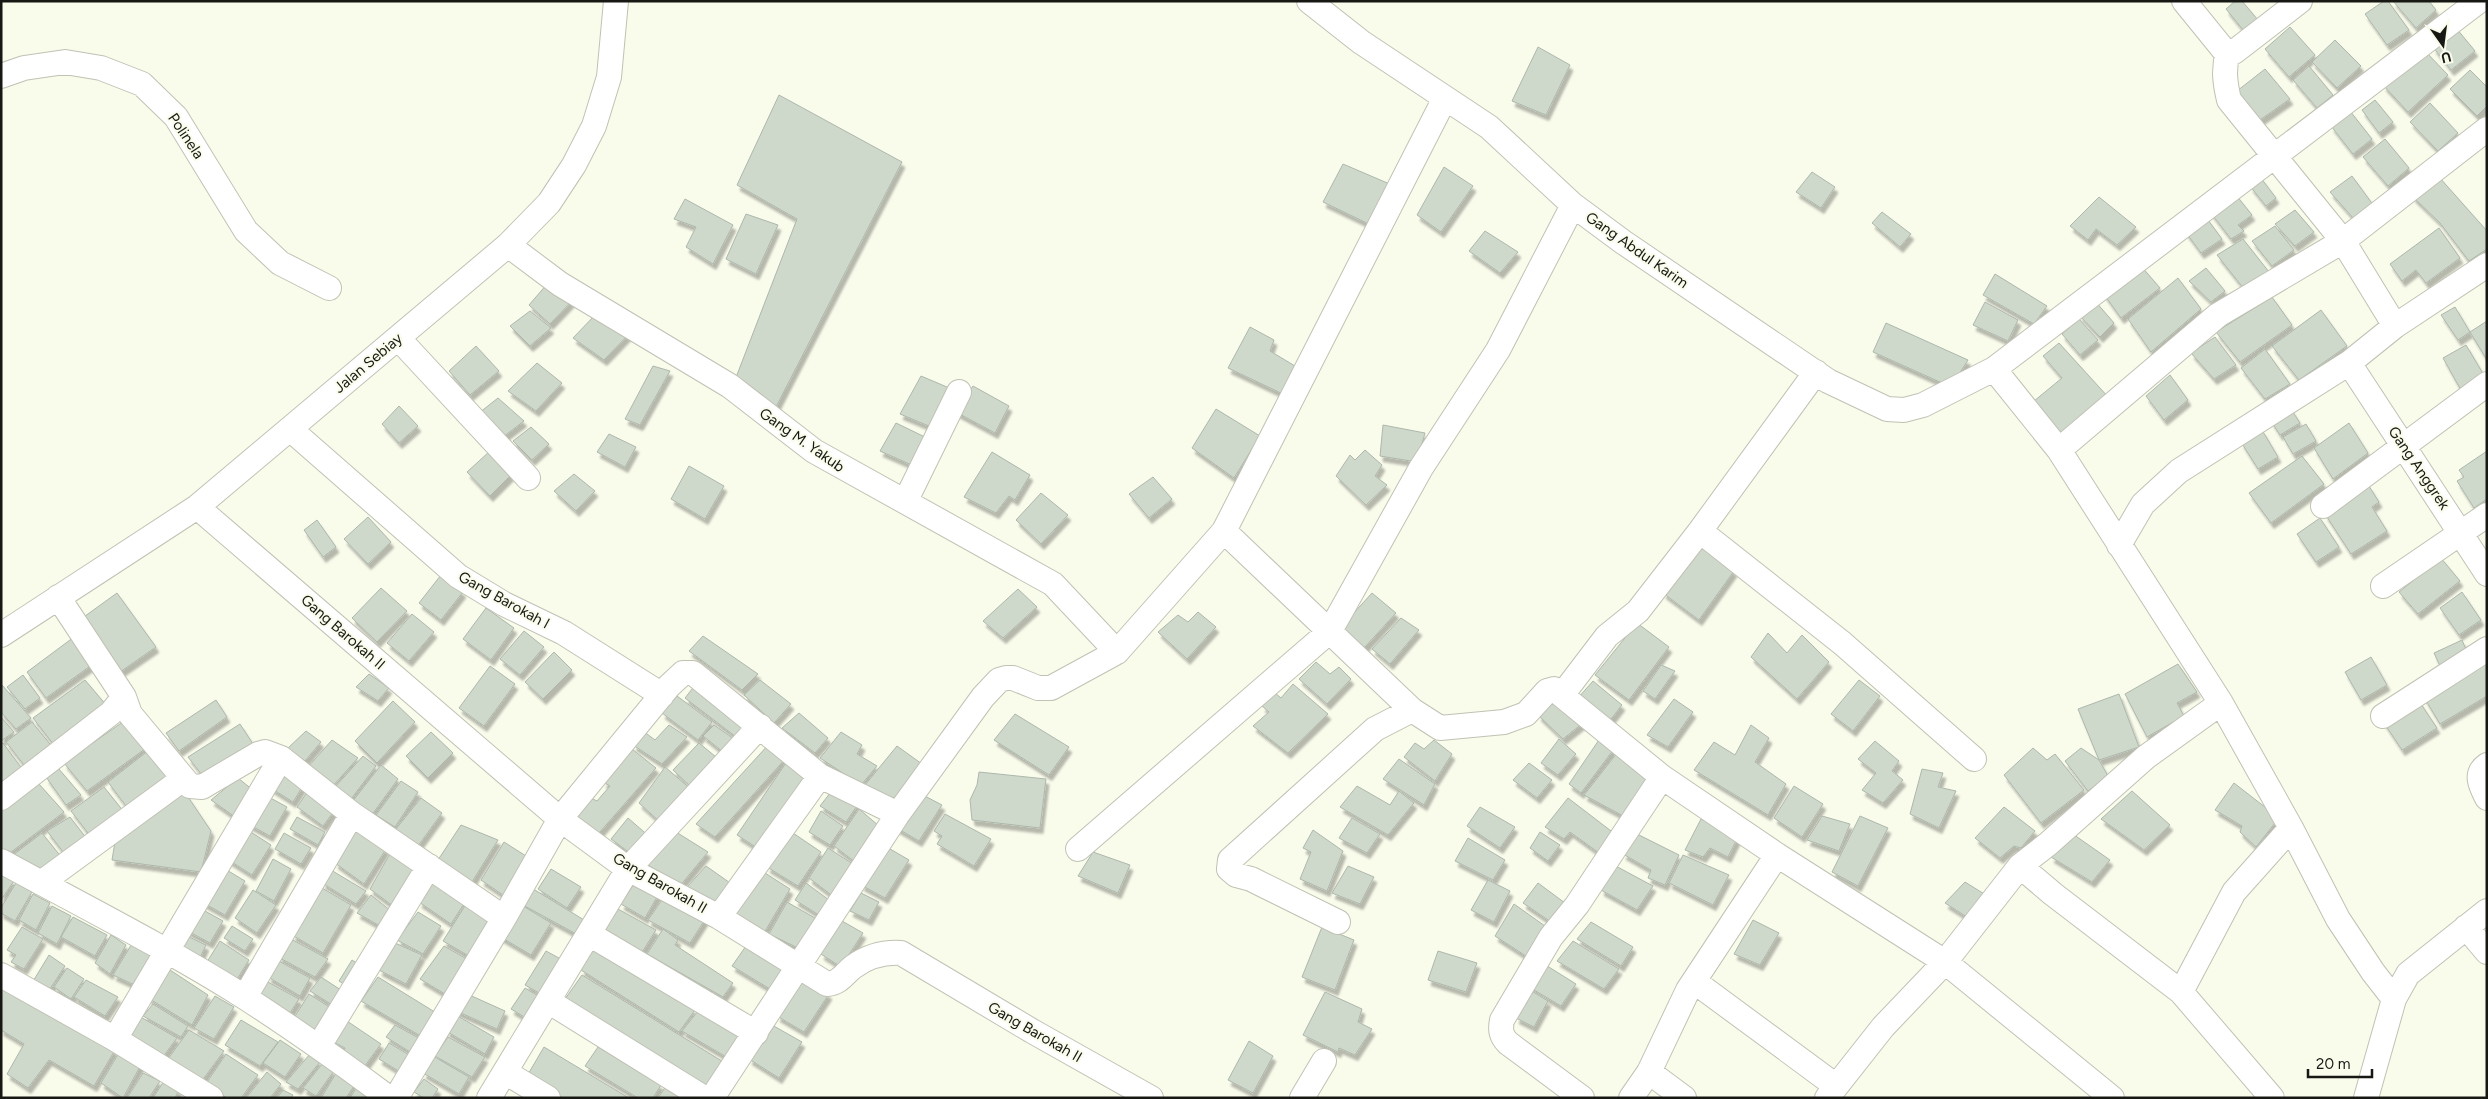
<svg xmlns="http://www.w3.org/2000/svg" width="2488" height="1099" viewBox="0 0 2488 1099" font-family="Figtree,sans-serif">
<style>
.building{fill:#ced9cc;stroke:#adb7ac;filter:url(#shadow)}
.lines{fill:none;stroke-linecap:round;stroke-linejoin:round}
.minor-casing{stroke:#c0c2b4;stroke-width:26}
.minor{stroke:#fff;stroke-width:24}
.labels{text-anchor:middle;stroke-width:4;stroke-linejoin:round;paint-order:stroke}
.street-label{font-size:15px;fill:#171813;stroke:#f9fbeb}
</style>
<defs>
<filter id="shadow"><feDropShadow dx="3" dy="5.5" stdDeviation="1" flood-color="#0004"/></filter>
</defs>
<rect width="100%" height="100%" fill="#f9fbeb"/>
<!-- building -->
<path class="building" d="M2235,1H2242L2258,20L2244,31L2226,9Z
M2384,1H2388L2409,30L2387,45L2365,14Z
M2393,1H2429L2436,10L2416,28Z
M2290,27L2315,55L2289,77L2265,49Z
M2456,28L2475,51L2451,70L2433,47Z
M2335,40L2361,66L2337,88L2312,62Z
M1538,47L1570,65L1546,115L1512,101Z
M2423,49L2448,75L2408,112L2383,85Z
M2309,66L2333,95L2317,108L2293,80Z
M2265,69L2290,99L2260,120L2237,91Z
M2470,70L2487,87V106L2477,116L2450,89Z
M779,95L902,162L776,407L735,380L797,219L737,185Z
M2375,100L2393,122L2379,133L2362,110Z
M2430,103L2458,133L2438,151L2410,122Z
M2350,111L2372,139L2353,154L2331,126Z
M2385,139L2409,168L2388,186L2363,157Z
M1343,164L1392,185L1373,226L1323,202Z
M1444,167L1473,186L1441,232L1417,215Z
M1812,172L1835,187L1821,208L1796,192Z
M2352,176L2374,206L2354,219L2330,192Z
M2439,177L2487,231V249L2469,261L2440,223L2412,196Z
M2261,178L2276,198L2266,206L2250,186Z
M2232,190L2252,215L2238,225L2244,231L2231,239L2207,208Z
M2099,197L2136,227L2117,245L2096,229L2088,240L2070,226Z
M685,199L733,225L713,264L686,247L696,227L674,219Z
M2295,210L2314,232L2295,246L2275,224Z
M1882,212L1911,234L1900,247L1872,223Z
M746,214L778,225L756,274L726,259Z
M2205,216L2222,239L2201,253L2184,230Z
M2275,226L2294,250L2272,266L2252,241Z
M2439,228L2460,258L2426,283L2416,270L2402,281L2390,264Z
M1485,231L1518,252L1500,273L1469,251Z
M2243,239L2269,272L2244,289L2217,255Z
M2141,266L2160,288L2121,318L2103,293Z
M2206,268L2225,291L2211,302L2189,281Z
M1995,274L2047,306L2034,324L1983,295Z
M2178,278L2201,309L2151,352L2128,319Z
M548,283L572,301L550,324L529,305Z
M2272,297L2292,325L2240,362L2216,332Z
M2095,301L2114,323L2100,337L2079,315Z
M1985,302L2018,320L2008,341L1973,325Z
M2455,307L2470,332L2458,340L2441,315Z
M2321,310L2347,346L2299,380L2272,346Z
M530,311L551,328L530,346L510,326Z
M597,313L629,334L604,360L573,338Z
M2079,319L2098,340L2080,355L2062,334Z
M2487,321V360L2470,332Z
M1886,323L1968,360L1951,387L1873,352Z
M1250,327L1274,340L1270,351L1300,369L1285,395L1228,368Z
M2215,337L2236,365L2214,379L2191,353Z
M2059,343L2109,398L2062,441L2028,406L2062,378L2043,356Z
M2466,345L2485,377L2462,392L2443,358Z
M476,346L499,371L470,395L449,371Z
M2265,349L2290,384L2265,399L2241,368Z
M537,363L562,383L536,411L508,391Z
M653,366L670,371L640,425L625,419Z
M2170,375L2188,400L2164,420L2146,396Z
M921,376L954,390L936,429L900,414Z
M973,386L1009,406L995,433L956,412Z
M498,398L524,421L503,437L479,413Z
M399,406L418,426L399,443L382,424Z
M1216,409L1260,436L1234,478L1192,448Z
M2291,409L2300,423L2280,435L2271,421Z
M896,423L929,439L914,466L880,451Z
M2349,423L2368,453L2333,479L2314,448Z
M2306,424L2316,441L2293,454L2283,437Z
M1383,425L1425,433L1417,462L1380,456Z
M531,427L549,444L532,460L513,441Z
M2262,430L2278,457L2258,469L2241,442Z
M609,434L636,447L625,467L597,452Z
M1365,450L1382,465L1375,476L1387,485L1366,505L1336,476L1350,455L1355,460Z
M490,451L511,475L490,496L467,472Z
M2487,451V499L2474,508L2457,481L2464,477L2459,470Z
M992,452L1030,475L1015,500L1009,496L996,513L964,497Z
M2302,456L2324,484L2271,523L2249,493Z
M689,466L724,486L705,519L671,499Z
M574,474L595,491L576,511L554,491Z
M1153,477L1172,499L1149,518L1129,494Z
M2369,486L2379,502L2372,507L2387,531L2351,554L2325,514Z
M1041,493L1068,515L1041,544L1016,520Z
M368,517L391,542L368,564L344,539Z
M2320,518L2339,547L2316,562L2297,534Z
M317,520L336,547L323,557L304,530Z
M1698,542L1734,571L1699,620L1663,593Z
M2441,558L2460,581L2418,614L2399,592Z
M441,575L463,592L441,620L419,603Z
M381,588L407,611L377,642L352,618Z
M1018,589L1037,607L1003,638L983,621Z
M2462,592L2481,620L2459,635L2440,608Z
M117,593L156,647L120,672L81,619Z
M1372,593L1396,613L1364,648L1341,627Z
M486,608L514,628L491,660L463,639Z
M1198,612L1216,627L1187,659L1158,632L1178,615L1188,622Z
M412,614L434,632L409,661L387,643Z
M1401,618L1419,630L1390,664L1372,649Z
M1637,623L1669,647L1629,700L1595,675Z
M524,631L544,647L520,675L500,659Z
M1768,633L1787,653L1802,635L1829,662L1797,699L1751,657Z
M703,636L758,674L742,690L689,651Z
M74,637L93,664L46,698L27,672Z
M2462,640L2468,654L2440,666L2434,653Z
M554,652L572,670L543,699L525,682Z
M2371,657L2387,685L2361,700L2345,672Z
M2487,659V696L2440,724L2422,694Z
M1316,662L1330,674L1339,667L1351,679L1327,704L1299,679Z
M2178,664L2197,692L2177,703L2184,716L2147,737L2125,694Z
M1661,665L1675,671L1655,699L1643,691Z
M490,666L515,684L484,726L459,708Z
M369,674L389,688L378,701L356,687Z
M23,675L40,698L25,709L7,687Z
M85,680L107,706L54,745L33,718Z
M760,680L791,704L774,723L744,695Z
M1859,680L1880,696L1853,731L1831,714Z
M1593,681L1622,705L1608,723L1578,698Z
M696,684L752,728L740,740L685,698Z
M1293,684L1328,714L1288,753L1253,726L1269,712L1262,706L1275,693L1281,698Z
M2,685L31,718L16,729L1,712Z
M2119,694L2139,747L2099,760L2078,709Z
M677,696L712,722L698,740L662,713Z
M1558,698L1583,723L1563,739L1538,715Z
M2417,698L2437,728L2402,750L2382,720Z
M1674,699L1693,712L1668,747L1647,735Z
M216,700L227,717L179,751L166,733Z
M393,701L415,722L377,763L355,741Z
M799,713L828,738L815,753L782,728Z
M1015,714L1069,747L1049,775L994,740Z
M1,717L14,732L1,741Z
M127,719L149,746L87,791L64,763Z
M32,722L54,749L28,770L6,742Z
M240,724L255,747L205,779L188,757Z
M669,725L687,737L662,764L633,745L643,731L655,740Z
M714,725L734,739L723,752L703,736Z
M1751,725L1769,738L1755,762L1786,784L1768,815L1694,770L1714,742L1735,755Z
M306,731L321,742L305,761L287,749Z
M431,732L453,753L428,778L406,756Z
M841,732L862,745L857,754L877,766L861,785L820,758Z
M1603,734L1617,745L1581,793L1569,784Z
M1559,739L1576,754L1558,775L1541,763Z
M332,740L358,758L331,788L307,768Z
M1434,740L1452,754L1435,781L1404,757L1415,743L1424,749Z
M1875,741L1899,761L1892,771L1903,780L1883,803L1862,790L1876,773L1858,759Z
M3,743L23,770L1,787V744Z
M699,743L716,757L691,787L673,770Z
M770,743L787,757L715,837L696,824Z
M897,746L922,764L891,804L865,785Z
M153,747L175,773L129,810L108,782Z
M1621,748L1654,773L1627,818L1584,795Z
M2033,748L2047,760L2055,754L2084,790L2041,823L2004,775Z
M2081,748L2099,760L2108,776L2088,791L2065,761Z
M632,749L656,768L599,833L575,816L589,797L597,801L610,786L603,782Z
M363,756L376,766L351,799L335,787Z
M1399,759L1435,784L1424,805L1383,779Z
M788,760L808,773L759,849L737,835Z
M1529,763L1552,780L1537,798L1513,780Z
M381,765L398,779L371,816L352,802Z
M665,767L692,790L660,822L639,803Z
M58,768L81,795L66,805L46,777Z
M277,769L303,786L293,802L266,785Z
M1922,769L1943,773L1938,787L1956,791L1939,828L1910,814Z
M979,772L1046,779L1040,828L972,820L970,800L977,785Z
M238,778L254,791L238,819L211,800Z
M401,781L418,792L395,827L376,815Z
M2234,783L2279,818L2256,847L2240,832L2242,826L2215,810Z
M39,784L64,812L6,856L1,852V810Z
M1357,786L1390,805L1399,791L1414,803L1388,835L1340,807Z
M1794,786L1823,804L1802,837L1774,818Z
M104,787L124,812L91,837L71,811Z
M834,788L859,803L846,822L820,806Z
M184,791L211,831L201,872L112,860L116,836Z
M308,791L335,810L323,826L297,807Z
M2132,791L2170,825L2144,850L2101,819Z
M919,793L942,805L919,841L895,827Z
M265,795L287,807L270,836L248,824Z
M421,798L442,813L418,846L395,830Z
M1568,798L1615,834L1599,853L1570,832L1564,839L1545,827Z
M1480,807L1515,827L1500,848L1467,826Z
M2004,807L2035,831L2021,848L2014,846L2000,858L1975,838Z
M859,809L879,826L855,862L834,846Z
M821,811L843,826L830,845L809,832Z
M945,814L991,839L974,866L937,844L942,836L934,831Z
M1822,816L1850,824L1839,851L1807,840Z
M1860,816L1888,828L1858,886L1832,872Z
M70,817L90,843L67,857L47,831Z
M297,817L325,832L318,845L290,829Z
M628,818L651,838L634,856L611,839Z
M1352,818L1380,834L1367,853L1339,838Z
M1701,819L1738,837L1728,857L1710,848L1703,857L1685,850Z
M461,825L498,840L472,882L436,863Z
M243,827L271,845L252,875L224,857Z
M354,827L386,849L364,884L335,863Z
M1313,830L1343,851L1327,891L1300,879L1311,852L1303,848Z
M676,832L708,852L679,887L644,862Z
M1540,832L1560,845L1548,861L1530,848Z
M2070,832L2110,860L2092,882L2051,857Z
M42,833L62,858L39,876L13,855Z
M284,833L311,848L301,864L275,849Z
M793,833L821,852L798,886L767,867Z
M1637,834L1679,855L1665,885L1648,878L1651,870L1623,854Z
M1468,838L1505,860L1493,880L1455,861Z
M504,842L526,856L503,895L481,880Z
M885,846L909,860L885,898L861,885Z
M828,848L853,864L834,897L809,878Z
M392,850L420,869L397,909L370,889Z
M1093,852L1130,865L1118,893L1078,876Z
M1683,855L1729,875L1713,905L1669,883Z
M273,859L291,869L274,901L256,891Z
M1612,864L1653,886L1637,910L1601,890Z
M220,866L245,881L225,915L200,901Z
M706,866L733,885L714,909L687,887Z
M1348,866L1374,877L1360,904L1332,893Z
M551,869L581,887L567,908L538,889Z
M331,870L366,891L356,904L322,883Z
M1,873L14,881L1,900Z
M765,873L790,889L764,933L733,915Z
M433,875L467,899L451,924L419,902Z
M637,879L660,892L645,918L621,904Z
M1488,880L1510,891L1494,922L1471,910Z
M1965,882L1989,897L1970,919L1945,903Z
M16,883L32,892L15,921L1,913V908Z
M806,883L829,900L819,915L795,900Z
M1538,883L1565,903L1551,922L1523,903Z
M530,887L589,923L580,936L521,904Z
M322,888L351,905L323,953L292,935Z
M253,890L276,905L257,933L235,918Z
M861,893L879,902L869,920L850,911Z
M33,894L50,903L36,930L19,920Z
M371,895L391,911L380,926L357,913Z
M664,897L706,918L690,943L648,920Z
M468,901L491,914L486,924L492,927L474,959L443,941Z
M787,902L815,918L798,948L769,934Z
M520,904L551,923L531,955L499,936Z
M1514,904L1545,926L1529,958L1495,936Z
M52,906L71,916L57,944L38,933Z
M196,906L223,921L210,943L184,929Z
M618,909L656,930L641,954L602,929Z
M418,912L441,926L423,954L397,940Z
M73,917L107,935L95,956L61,937Z
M1753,920L1779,933L1760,965L1734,954Z
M842,921L863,933L841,967L821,954Z
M1591,922L1633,947L1621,966L1577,939Z
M232,926L253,939L245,951L224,938Z
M22,927L43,939L24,969L11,962L16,955L7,950Z
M1322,927L1354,940L1335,990L1302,977Z
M663,929L678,940L675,945L733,983L723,997L647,954Z
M111,935L126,945L110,974L95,963Z
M185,935L206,945L198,962L177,952Z
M291,939L328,959L315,977L278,957Z
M220,941L249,960L234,984L205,965Z
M1573,941L1619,969L1604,989L1557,961Z
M133,942L158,956L139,987L113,975Z
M395,943L422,955L406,984L379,970Z
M444,946L472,962L450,997L420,979Z
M746,946L784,968L770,989L732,966Z
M594,947L695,1010L679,1032L581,970Z
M546,951L568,963L546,997L525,985Z
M1438,951L1477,963L1466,992L1428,980Z
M49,955L65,966L48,992L32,983Z
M277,960L310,978L300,996L268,977Z
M352,960L363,967L350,988L339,981Z
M1544,964L1576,984L1561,1006L1529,987Z
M67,968L84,979L71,999L54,987Z
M167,968L208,995L192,1025L148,998Z
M582,975L725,1063L708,1088L565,999Z
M321,977L347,994L337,1008L310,991Z
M378,977L438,1014L424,1038L361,1001Z
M803,977L829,994L804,1032L777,1016Z
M86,980L118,997L105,1016L74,997Z
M266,981L299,999L288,1016L256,997Z
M1,984L115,1050L94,1086L49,1060L28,1088L7,1074L24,1044L1,1030Z
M525,988L545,1000L531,1021L511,1009Z
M1530,990L1548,1001L1534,1027L1516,1018Z
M1325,992L1362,1009L1358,1022L1372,1029L1355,1055L1339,1048L1338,1052L1303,1035Z
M465,993L505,1011L497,1029L454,1010Z
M309,994L331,1008L314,1034L292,1021Z
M215,996L234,1007L214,1039L194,1028Z
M153,1004L188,1026L181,1037L143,1016Z
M698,1011L742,1037L728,1058L682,1031Z
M456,1015L494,1037L485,1054L446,1031Z
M139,1016L177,1038L160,1061L122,1037Z
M241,1020L278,1042L260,1066L225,1045Z
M347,1021L381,1044L364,1067L342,1054L345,1048L333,1042Z
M395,1025L424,1041L415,1055L386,1037Z
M772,1025L802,1042L779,1078L749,1059Z
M189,1030L224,1051L201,1082L165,1063Z
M448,1037L485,1057L472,1077L435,1056Z
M280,1040L301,1054L285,1077L263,1063Z
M1249,1041L1273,1056L1253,1093L1228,1080Z
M389,1043L416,1059L405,1075L379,1059Z
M544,1047L629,1098H563L527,1076Z
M598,1047L661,1085L653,1098H638L585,1066Z
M120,1051L142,1063L123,1098L101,1083Z
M226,1054L258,1075L241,1098H227L205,1085Z
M310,1054L320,1062L298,1089L286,1082Z
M433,1056L469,1077L459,1094L423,1073Z
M322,1064L334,1071L316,1096L303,1088Z
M338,1070L356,1083L346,1098H321Z
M267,1072L281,1084L270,1098H246Z
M143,1073L160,1081L149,1098H127Z
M424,1079L438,1089L432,1098H424L414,1092Z
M670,1080L697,1098H658Z
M164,1081L179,1090L175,1098H153Z
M358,1085L378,1098H350Z
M283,1090L293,1095L291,1098H277Z"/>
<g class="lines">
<defs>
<path id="minor" d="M1309,1L1361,42L1489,127L1573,205L1623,242L1828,381L1887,409L1904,410L1923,405L1994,369L2479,1
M2184,1L2223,49L2234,52L2300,1
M2228,52C2223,69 2225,83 2229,100L2343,241L2395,326
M1,76L24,68L65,62L101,68L142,84L176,117L246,231L280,263L329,288
M508,245L560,284L730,386L814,451L1053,584L1117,652
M398,338L528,478
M2349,363L2487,574
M1994,369L2059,450L2221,703L2291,828L2338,919L2373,972L2394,999
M290,429L458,576L504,604L564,633L662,695
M2059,450L2218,315L2343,241L2487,129
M906,500L959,392
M2323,506L2487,384
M197,507L560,819L628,869L719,917L827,984C840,983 844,974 853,967C868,956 883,952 901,953L1032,1031L1151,1098
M1224,531L1412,710L1440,728L1504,722L1526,714L1547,691L1554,689L1662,777L1777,855L1945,962L2112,1098
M1700,531L1842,643L1974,759
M2119,545L2143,504L2179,471L2349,363L2395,326L2487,265
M2383,586L2487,515
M58,597L124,697
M1,635L197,507L508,245L549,203L574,165L594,126L609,77L616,1
M1562,695L1607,636L1638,611L1700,531L1816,372
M2383,716L2487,649
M2487,765C2474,774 2481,786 2487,798
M1,798L111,713L124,697L130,714L190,786L202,787L258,754L265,752L281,758L352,814L504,918
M1078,849L1330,631L1421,468L1498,350L1573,205
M1,861C83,906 167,948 246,998C295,1030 342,1063 389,1098
M2020,866L2053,894L2181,992L2272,1098
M41,883L183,779
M719,917L820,776
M1338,922L1251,879L1236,875L1229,869L1230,860L1375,729L1412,710
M2466,927L2487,952
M589,934L756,1033
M1,975L115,1039L211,1098
M1695,982L1836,1086
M2181,992L2234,892L2291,828
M245,997L352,814
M548,1001L704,1098
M115,1039L281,758
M319,1046L429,866
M505,1072L548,1098
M1649,1072L1684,1098
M396,1098L504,918L560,819L669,686L683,673H693L820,776L898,814
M489,1098L628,869L760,726
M712,1098L898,814L983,697L999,680L1006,678H1013L1038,688H1051L1117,652L1224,531L1445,98
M1302,1098L1324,1061
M1582,1098L1508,1043C1501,1036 1500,1030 1502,1020L1551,937L1577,905L1662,777
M1631,1098L1649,1072L1688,990L1777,855
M1827,1098L1883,1027L1945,962L2020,866L2048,844L2146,757L2221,703
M2366,1098L2394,999L2408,974L2487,911"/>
</defs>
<!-- minor casing -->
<use href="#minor" class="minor-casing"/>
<!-- minor -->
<use href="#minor" class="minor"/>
</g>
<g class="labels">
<!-- street labels -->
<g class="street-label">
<text transform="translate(186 136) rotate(56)" y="5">Polinela</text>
<text transform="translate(1637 250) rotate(35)" y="5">Gang Abdul Karim</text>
<text transform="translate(368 363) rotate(-40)" y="5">Jalan Sebiay</text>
<text transform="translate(802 440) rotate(35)" y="5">Gang M. Yakub</text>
<text transform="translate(2419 468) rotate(56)" y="5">Gang Anggrek</text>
<text transform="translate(504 600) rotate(29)" y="5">Gang Barokah I</text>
<text transform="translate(343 632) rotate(41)" y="5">Gang Barokah II</text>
<text transform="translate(660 883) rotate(30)" y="5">Gang Barokah II</text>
<text transform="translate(1035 1032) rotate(30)" y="5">Gang Barokah II</text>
</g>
</g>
<!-- border -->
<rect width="2488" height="1099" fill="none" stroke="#171813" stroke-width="5"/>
<!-- north arrow -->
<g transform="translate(2443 45) rotate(166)" stroke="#f9fbeb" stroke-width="4" paint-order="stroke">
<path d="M0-4L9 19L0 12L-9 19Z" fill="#171813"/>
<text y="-8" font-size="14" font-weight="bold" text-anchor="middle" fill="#171813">U</text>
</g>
<!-- scale -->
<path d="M2308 1069v8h64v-8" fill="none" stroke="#171813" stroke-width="2.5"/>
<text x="2316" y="1069" font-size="15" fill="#171813" stroke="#f9fbeb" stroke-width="4" paint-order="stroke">20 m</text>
</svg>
